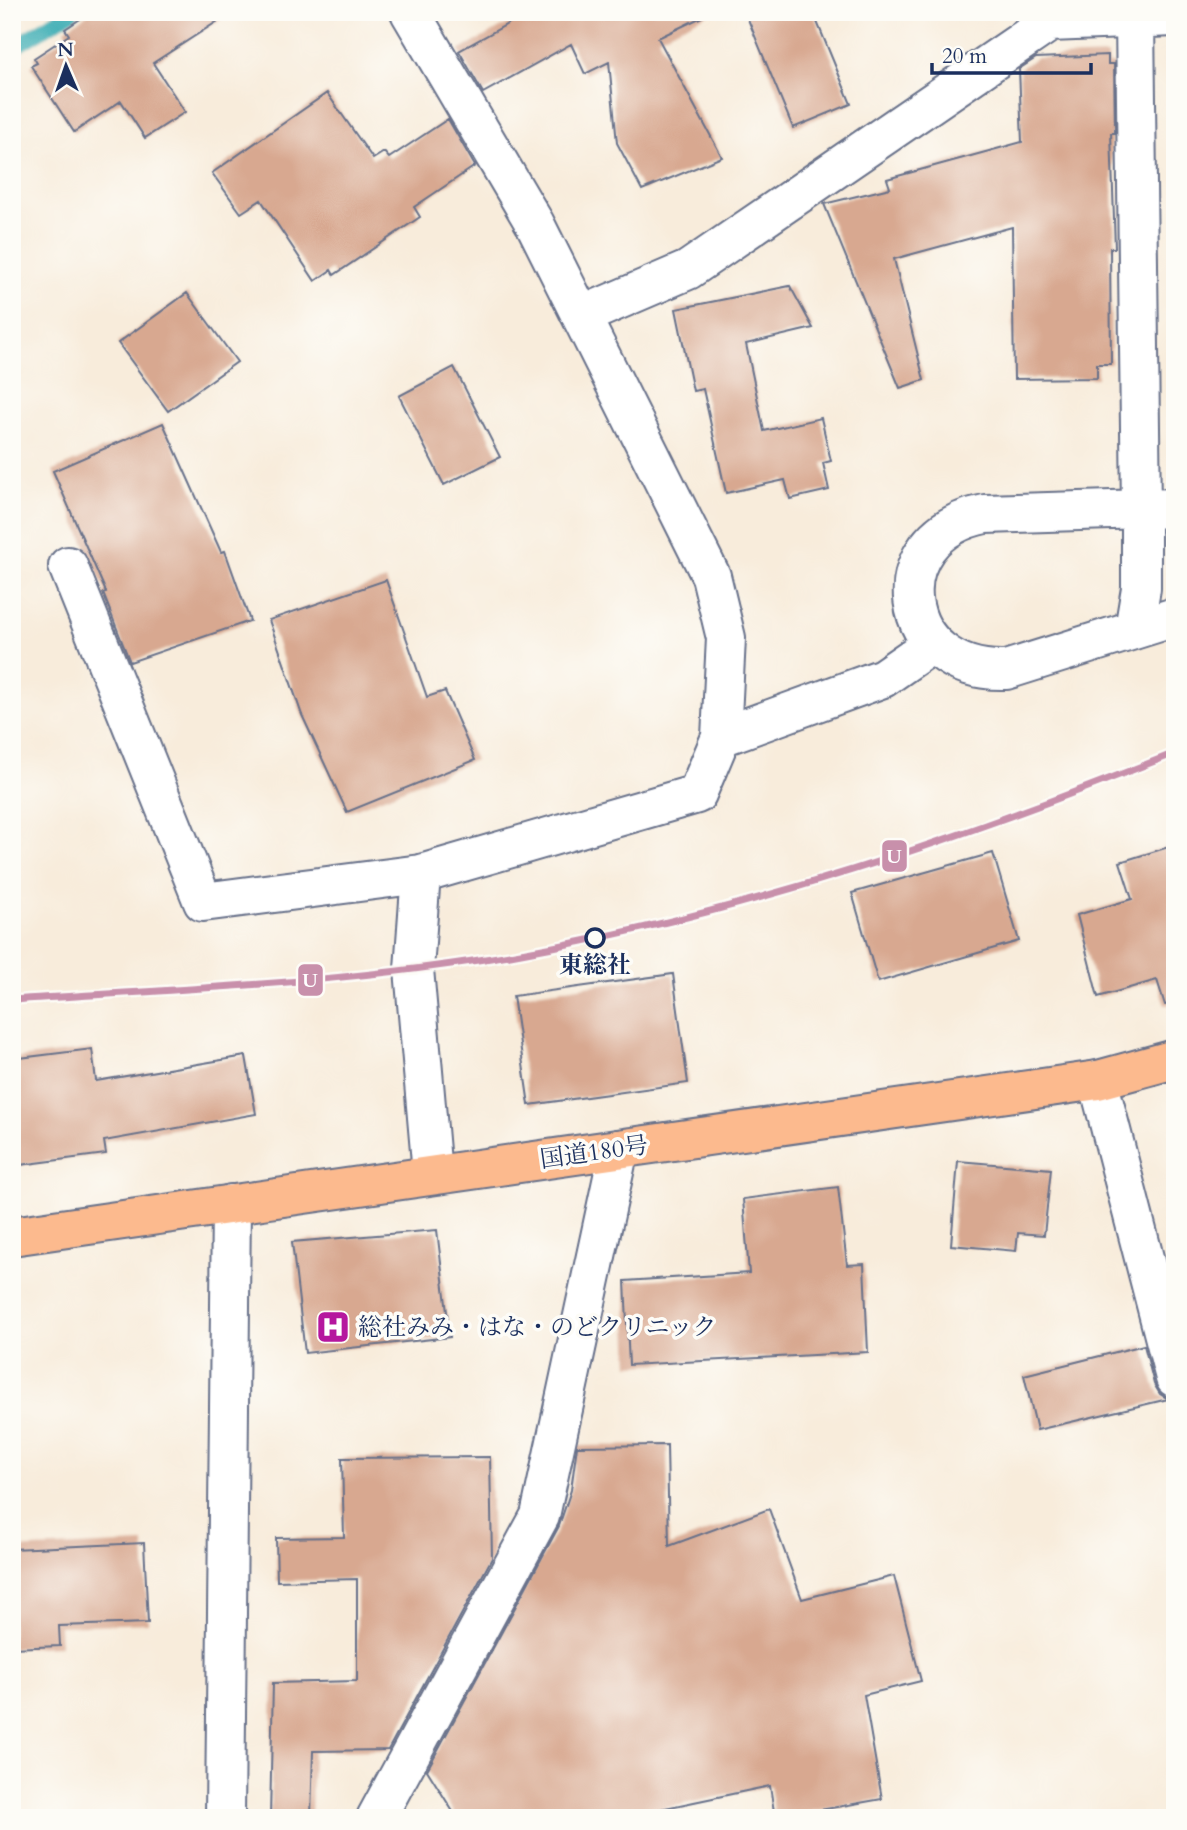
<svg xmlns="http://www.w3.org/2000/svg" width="1187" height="1830" viewBox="0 0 1187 1830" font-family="Cardo,'Noto Serif JP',serif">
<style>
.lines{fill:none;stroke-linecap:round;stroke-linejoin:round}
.stream{stroke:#39abb2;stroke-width:16}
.building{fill:#d8a890}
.minor-casing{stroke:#68718a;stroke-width:42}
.tertiary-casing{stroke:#68718a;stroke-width:42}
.trunk-casing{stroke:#68718a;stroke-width:42}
.minor{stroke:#fff;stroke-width:38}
.tertiary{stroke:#fff;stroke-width:38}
.trunk{stroke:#fcba8e;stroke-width:38}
.rail-1-casing{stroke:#fdfcf7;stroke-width:12}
.rail-1{stroke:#c890ab;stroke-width:7}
.stop-dot{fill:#fdfcf7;stroke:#1b2f5e;stroke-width:3.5}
.labels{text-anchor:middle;stroke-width:7;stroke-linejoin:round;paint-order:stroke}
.stop-label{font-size:24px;font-weight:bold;fill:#1b2f5e;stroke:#fdfcf7}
.street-label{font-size:24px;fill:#1b2f5e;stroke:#fdfcf7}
.poi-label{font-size:24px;fill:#1b2f5e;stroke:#fdfcf7;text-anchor:start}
.line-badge{stroke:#fdfcf7;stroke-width:2.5}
.badge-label{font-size:19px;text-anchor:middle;font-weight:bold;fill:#fff}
</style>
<rect width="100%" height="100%" fill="#fdfcf7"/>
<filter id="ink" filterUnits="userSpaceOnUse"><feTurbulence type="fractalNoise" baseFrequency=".0143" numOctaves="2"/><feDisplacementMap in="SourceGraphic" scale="14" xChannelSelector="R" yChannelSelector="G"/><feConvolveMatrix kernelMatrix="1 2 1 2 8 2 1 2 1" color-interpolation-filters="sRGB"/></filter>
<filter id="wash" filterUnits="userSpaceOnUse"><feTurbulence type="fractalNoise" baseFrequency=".00686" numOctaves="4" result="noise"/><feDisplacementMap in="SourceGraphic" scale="28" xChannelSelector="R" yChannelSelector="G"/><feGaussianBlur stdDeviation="1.57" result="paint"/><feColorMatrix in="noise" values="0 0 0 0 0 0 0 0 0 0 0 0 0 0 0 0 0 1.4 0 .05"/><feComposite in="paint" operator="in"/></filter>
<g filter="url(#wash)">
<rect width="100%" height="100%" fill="#f8ecdb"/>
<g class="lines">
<!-- stream -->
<path class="stream" d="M12,48L71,12"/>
</g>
<g id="blocks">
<!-- building -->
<path class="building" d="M91,12H232L153,63L185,112L145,138L121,101L74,132L31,66L37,63L34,58L69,35L65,29Z
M529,12H712L658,38L722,157L642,190L617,143L609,62L585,74L571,44L483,93L459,51Z
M745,12H813L851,104L793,128Z
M1108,55V64H1114L1115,133H1111L1115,248H1110L1111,364H1097V378L1014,379L1012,227L894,259L924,380L900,388L824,204L890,188L887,179L1022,142L1019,69L1036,58Z
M327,93L373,159L384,152L389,158L448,119L475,166L414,207L420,217L334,275L331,270L315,281L261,200L241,213L212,173Z
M790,286L813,328L746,344L764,431L821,418L831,461L823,463L829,490L790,499L785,480L726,493L703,389L693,391L676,309Z
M187,293L237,362L168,411L118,343Z
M454,367L500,457L444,485L399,396Z
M163,423L221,552L225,551L250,621L130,662L103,593L106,592L53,471Z
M386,580L427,697L445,691L475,760L347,812L302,715L269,620Z
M1175,845V1004L1165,1005L1157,980L1098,997L1077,915L1132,899L1120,862Z
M993,853L1019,941L878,982L852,893Z
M673,974L688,1083L529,1105L513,996Z
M92,1049L96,1081L246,1056L256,1114L104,1141L106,1154L12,1166V1059Z
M958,1161L1051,1169L1044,1235L1018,1233L1016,1251L951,1245Z
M838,1187L847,1265L864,1264L868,1352L629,1365L625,1281L749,1273L743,1199Z
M437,1230L450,1337L305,1353L292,1242Z
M1144,1345L1154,1384L1160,1394L1168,1399L1037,1430L1024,1375Z
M667,1445L669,1546L769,1509L802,1599L894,1576L921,1681L864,1695L882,1799L775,1818L770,1786L618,1818H457L427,1770L559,1526L571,1490L577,1446Z
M490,1457L492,1558L388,1750L313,1751L311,1818H270L273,1683L357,1681V1579L277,1581L276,1538L344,1537L342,1458Z
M144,1543L148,1623L59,1626L60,1646L12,1648V1549Z"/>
</g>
</g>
<g filter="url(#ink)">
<use href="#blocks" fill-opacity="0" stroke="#68718a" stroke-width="2"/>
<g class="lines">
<defs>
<path id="minor" d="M410,12L535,224L711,576L726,638L721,737L697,794L421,874L414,969L432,1174
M581,316L688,270L1050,22L1175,17
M1175,508L985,514C877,535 895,674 1006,670L1175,617
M68,566L203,902L421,874
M1134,630L1141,588V510L1135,19
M721,737L883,678L932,644
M1098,1080L1175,1378
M376,1818L540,1516L619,1149"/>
<path id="tertiary" d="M225,1818L231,1204"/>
<path id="trunk" d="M12,1236L1098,1080L1175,1059"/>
</defs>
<!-- minor casing -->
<use href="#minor" class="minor-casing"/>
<!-- tertiary casing -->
<use href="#tertiary" class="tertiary-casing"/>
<!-- trunk casing -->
<use href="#trunk" class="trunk-casing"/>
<!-- minor -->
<use href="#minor" class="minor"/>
<!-- tertiary -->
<use href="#tertiary" class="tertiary"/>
<!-- trunk -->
<use href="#trunk" class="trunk"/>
<defs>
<path id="rail-1" d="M12,1000C182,989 353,983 521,953C746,913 962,838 1175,753"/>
</defs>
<!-- rail-1 casing -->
<use href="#rail-1" class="rail-1-casing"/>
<!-- rail-1 -->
<use href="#rail-1" class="rail-1"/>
</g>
</g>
<!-- icons -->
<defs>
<symbol id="hospital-square" viewBox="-11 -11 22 22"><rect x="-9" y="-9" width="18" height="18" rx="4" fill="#b5179e" stroke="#fdfcf7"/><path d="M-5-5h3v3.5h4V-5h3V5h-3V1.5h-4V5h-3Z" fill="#fff"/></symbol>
</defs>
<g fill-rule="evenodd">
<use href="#hospital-square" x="314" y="1308" width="38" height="38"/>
</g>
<!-- markers -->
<circle class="stop-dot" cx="595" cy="938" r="9"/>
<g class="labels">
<!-- stop labels -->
<g class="stop-label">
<text x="595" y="973">東総社</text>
</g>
<!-- street labels -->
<g class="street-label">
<text transform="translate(594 1152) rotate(-8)" y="8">国道180号</text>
</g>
<!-- poi labels -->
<g class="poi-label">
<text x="358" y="1335">総社みみ・はな・のどクリニック</text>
</g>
</g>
<g class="line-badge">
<rect x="881" y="839" width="27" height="34" rx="7" fill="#c890ab"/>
<rect x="297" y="963" width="27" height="34" rx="7" fill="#c890ab"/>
</g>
<g class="badge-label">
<text x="894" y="863">U</text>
<text x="310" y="987">U</text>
</g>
<!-- margin -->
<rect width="1187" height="1830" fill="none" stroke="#fdfcf7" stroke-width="42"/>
<!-- north arrow -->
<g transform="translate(66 66) rotate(358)" stroke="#fdfcf7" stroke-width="5" paint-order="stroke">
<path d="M0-5L12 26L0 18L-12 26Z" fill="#1b2f5e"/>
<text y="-10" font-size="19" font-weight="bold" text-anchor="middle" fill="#1b2f5e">N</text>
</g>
<!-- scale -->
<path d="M932 63v10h159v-10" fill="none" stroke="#1b2f5e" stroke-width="3.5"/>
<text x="942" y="63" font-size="21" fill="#1b2f5e" stroke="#fdfcf7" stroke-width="5" paint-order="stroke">20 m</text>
</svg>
